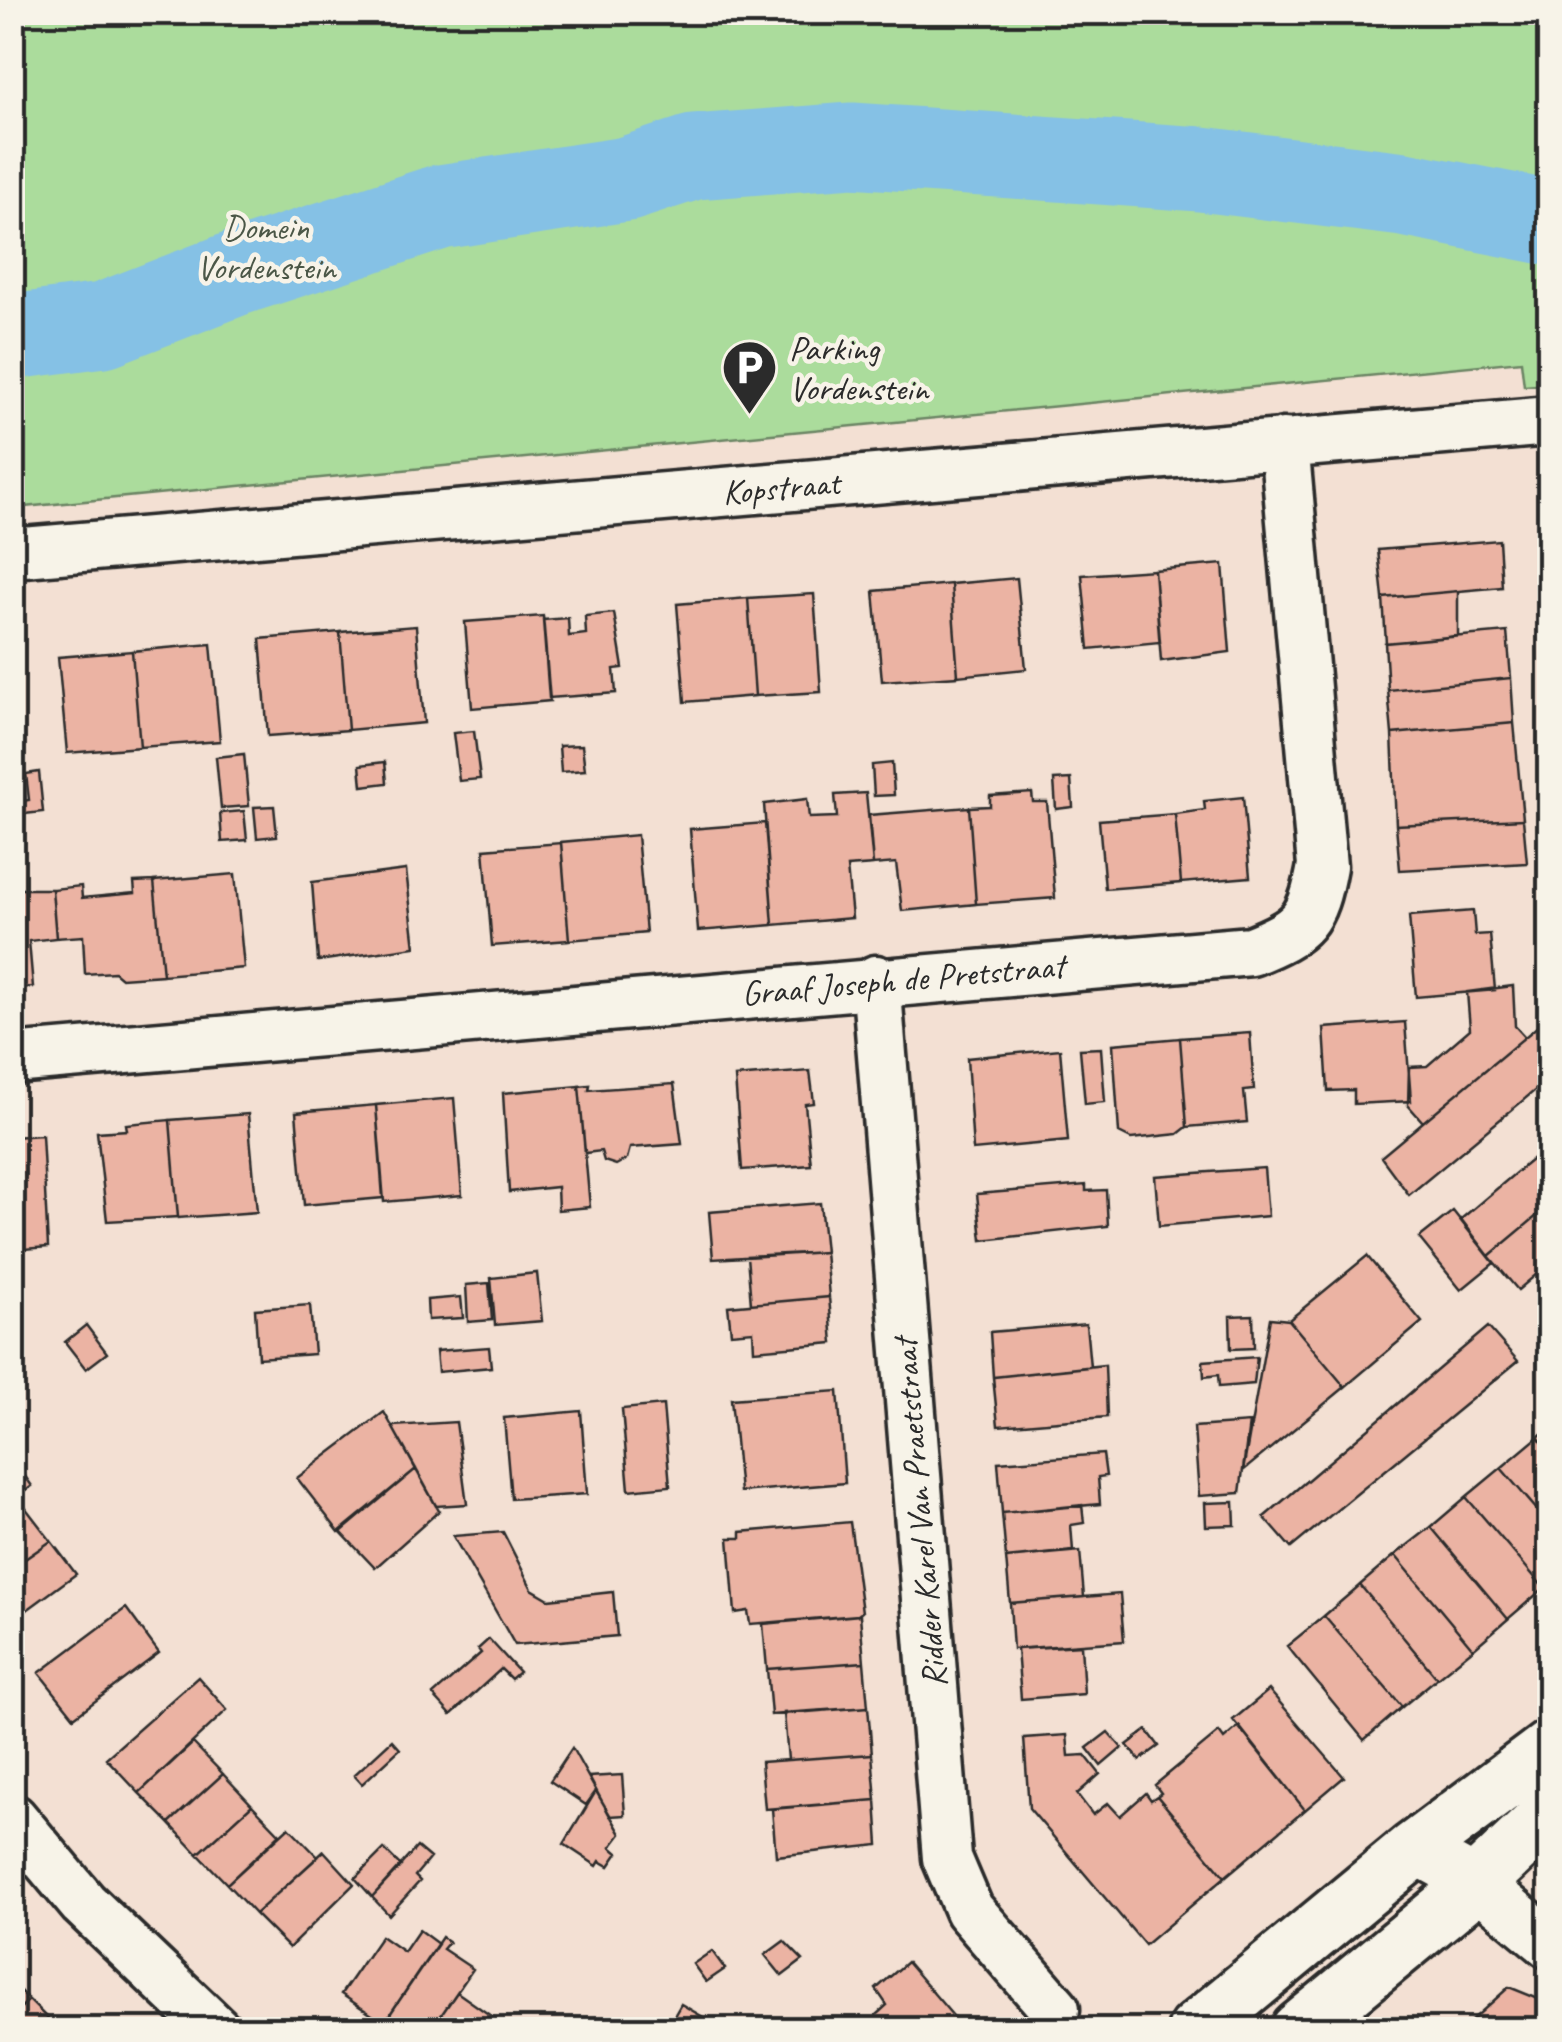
<svg xmlns="http://www.w3.org/2000/svg" width="1562" height="2042" viewBox="0 0 1562 2042" font-family="Caveat,sans-serif">
<style>
.green{fill:#abdc9c;stroke:#6b8464;stroke-width:2.5}
.lines{fill:none;stroke-linecap:round;stroke-linejoin:round}
.river{stroke:#85c1e5;stroke-width:85}
.building{fill:#ebb3a3;stroke:#2b2b2b;stroke-width:2.5}
.minor-casing{stroke:#2b2b2b;stroke-width:55}
.major-casing{stroke:#2b2b2b;stroke-width:62}
.minor{stroke:#f7f3e8;stroke-width:48}
.major{stroke:#f7f3e8;stroke-width:55}
.labels{text-anchor:middle;stroke-width:9;stroke-linejoin:round;paint-order:stroke}
.park-label{font-size:35px;fill:#4b5747;stroke:#f7f3e8}
.poi-label{font-size:35px;fill:#2b2b2b;stroke:#f7f3e8;text-anchor:start}
.street-label{font-size:35px;fill:#2b2b2b;stroke:#f7f3e8}
</style>
<rect width="100%" height="100%" fill="#f3e0d3"/>
<filter id="ink" filterUnits="userSpaceOnUse"><feTurbulence type="fractalNoise" baseFrequency=".01" numOctaves="2"/><feDisplacementMap in="SourceGraphic" scale="20" xChannelSelector="R" yChannelSelector="G"/><feConvolveMatrix kernelMatrix="1 2 1 2 8 2 1 2 1" color-interpolation-filters="sRGB"/></filter>
<g filter="url(#ink)">
<!-- green -->
<path class="green" d="M13,12L1549,13V384L1524,386L1521,361L13,508Z"/>
<g class="lines">
<!-- river -->
<path class="river" d="M12,337L103,325L237,273L440,207L627,179L694,157L852,145L1201,169L1404,194L1550,223"/>
</g>
<!-- building -->
<path class="building" d="M1499,540L1502,587L1383,598L1378,550Z
M1223,564L1230,652L1161,661L1154,570Z
M1154,570L1160,642L1089,649L1082,575Z
M1017,578L1026,669L958,676L951,584Z
M951,584L958,676L882,681L874,591Z
M1458,591V636L1386,643L1383,598Z
M814,594L821,692L755,696L748,598Z
M748,598L755,696L685,702L677,604Z
M614,613L623,668L614,669L616,693L549,698L543,620L568,618L569,636L586,634L585,616Z
M543,616L550,701L472,708L465,622Z
M416,626L424,723L348,730L340,632Z
M340,632L348,730L268,736L260,639Z
M1507,632L1511,678L1388,690L1385,643Z
M211,644L220,741L140,747L132,651Z
M132,651L140,747L67,753L58,657Z
M1511,678L1514,723L1392,734L1388,690Z
M1514,723L1523,819L1396,825L1392,734Z
M474,731L480,779L459,781L453,733Z
M582,745L585,770L561,772L559,746Z
M244,754L249,806L221,808L216,757Z
M385,762L387,783L362,786L360,765Z
M892,763L894,795L874,796L872,765Z
M39,772L43,812L15,815V802L29,800L26,774Z
M1071,779L1073,807L1056,809L1054,780Z
M866,793L873,865L847,867L852,918L773,925L764,804L807,799L809,818L837,817L835,795Z
M1032,793L1033,802H1047L1055,898L976,904L969,807L990,806V796Z
M1243,797L1250,877L1181,883L1175,814L1205,810L1204,801Z
M274,806L277,836L257,838L254,807Z
M969,807L976,904L902,911L896,863L873,865L869,815Z
M244,811L247,840L222,842L220,813Z
M1175,814L1181,883L1105,889L1099,820Z
M1523,819L1527,863L1400,870L1396,825Z
M765,823L773,925L698,931L690,829Z
M637,835L646,933L569,940L561,842Z
M561,843L569,940L492,946L484,849Z
M406,870L415,947L318,961L312,882Z
M235,874L244,968L163,975L154,881Z
M154,881L163,975L121,978L114,972L85,974L83,936L56,938L52,889L81,886L82,898L135,893L134,882Z
M12,889H52L56,938L29,941L33,987L12,988Z
M1473,911L1475,935L1490,934L1495,990L1416,997L1409,916Z
M1513,986L1515,1026L1525,1037L1423,1122L1408,1105L1409,1067L1427,1066L1470,1029L1467,992Z
M1550,1016V1078L1409,1195L1381,1157Z
M1405,1022L1411,1101L1354,1104V1090L1328,1091L1324,1028Z
M1250,1033L1254,1090L1244,1091L1247,1122L1187,1127L1180,1038Z
M1180,1038L1187,1127L1178,1134L1131,1139L1119,1133L1113,1044Z
M1101,1048L1105,1102L1085,1104L1080,1049Z
M1060,1049L1068,1141L973,1150L967,1058Z
M810,1071L814,1103L805,1104L811,1165L742,1170L735,1077Z
M674,1084L682,1144L630,1148L627,1159L616,1165L604,1161L601,1151L585,1153L579,1086L590,1085L589,1090Z
M579,1086L590,1207L558,1210L557,1187L509,1192L503,1093Z
M454,1098L462,1195L384,1202L376,1105Z
M376,1105L383,1198L304,1205L296,1112Z
M248,1114L257,1212L178,1218L170,1120Z
M170,1120L178,1217L107,1221L97,1132L127,1130L126,1124Z
M42,1135L48,1247L12,1250V1137Z
M1550,1144V1205L1489,1256L1461,1219Z
M1264,1168L1268,1216L1159,1226L1155,1176Z
M1086,1185V1191L1106,1190L1108,1226L982,1240L977,1194Z
M820,1203L825,1252L713,1259L709,1212Z
M1550,1205V1263L1518,1290L1489,1256Z
M1453,1211L1494,1263L1461,1290L1419,1238Z
M825,1252L829,1297L751,1304L747,1256Z
M1367,1256L1422,1322L1345,1387L1289,1320Z
M537,1273L542,1321L495,1325L491,1278Z
M489,1283L492,1320L468,1322L466,1285Z
M461,1297L463,1318L428,1320L427,1300Z
M829,1297L833,1343L754,1350L753,1331L731,1333L728,1306Z
M310,1305L314,1354L258,1358L255,1309Z
M1253,1315L1254,1348L1231,1349L1230,1316Z
M1270,1318L1289,1320L1345,1387L1243,1471Z
M1086,1324L1090,1367L993,1377L990,1332Z
M86,1325L107,1353L86,1369L65,1342Z
M1488,1327L1518,1361L1291,1548L1264,1517Z
M489,1347L491,1367L438,1372L436,1351Z
M1257,1357L1254,1384L1219,1387L1218,1375L1204,1377L1203,1361Z
M1105,1365L1107,1417L998,1426L993,1377Z
M838,1391L845,1483L740,1492L731,1399Z
M663,1405L670,1486L629,1490L622,1409Z
M581,1411L587,1494L511,1499L504,1418Z
M384,1412L416,1469L339,1532L297,1478Z
M456,1422L467,1504L436,1506L392,1426Z
M1249,1423L1240,1493L1199,1496L1194,1427Z
M1550,1427V1452L1538,1437Z
M1538,1437L1550,1452V1525L1501,1468Z
M1103,1454L1106,1476L1098,1477L1100,1504L1002,1513L998,1462Z
M19,1468L32,1486L12,1501V1473Z
M1501,1468L1550,1525V1584L1544,1588L1466,1497Z
M416,1469L439,1511L375,1568L341,1532Z
M1466,1497L1544,1588L1508,1619L1431,1527Z
M18,1498L51,1541L12,1568V1501Z
M1234,1502L1235,1525L1206,1526L1205,1503Z
M1082,1505L1084,1523L1071,1525L1073,1551L1006,1558L1002,1513Z
M850,1522L862,1612L858,1615L750,1624L748,1611L735,1613L729,1538H741V1532Z
M1431,1527L1508,1619L1473,1649L1395,1555Z
M503,1532L532,1589L549,1599L613,1592L617,1636L515,1645L453,1536Z
M51,1541L76,1574L12,1621V1568Z
M1080,1551L1084,1597L1010,1603L1006,1558Z
M1395,1555L1473,1649L1437,1678L1360,1585Z
M1360,1585L1437,1678L1402,1707L1324,1616Z
M1120,1594L1124,1641L1013,1649L1010,1603Z
M126,1608L159,1653L74,1717L39,1673Z
M860,1615L864,1662L767,1669L763,1624Z
M1324,1616L1402,1707L1364,1740L1287,1646Z
M489,1639L519,1672L511,1679L501,1669L451,1715L433,1695L481,1653L478,1649Z
M1081,1645L1084,1694L1021,1699L1017,1649Z
M864,1662L868,1707L771,1715L767,1669Z
M198,1677L227,1710L139,1793L106,1758Z
M1269,1690L1344,1777L1305,1810L1233,1720Z
M868,1707L872,1754L788,1760L784,1713Z
M1239,1726L1305,1810L1225,1877L1157,1796L1161,1793L1155,1785L1219,1732L1224,1739Z
M1147,1730L1159,1746L1140,1760L1127,1745Z
M1108,1732L1122,1748L1101,1766L1087,1748Z
M1067,1735L1069,1756L1085,1755L1100,1774L1077,1794L1093,1815L1108,1803L1120,1816L1146,1793L1151,1800L1157,1796L1225,1877L1145,1945L1029,1808L1024,1738Z
M392,1740L400,1749L362,1784L354,1775Z
M193,1743L223,1774L169,1823L139,1793Z
M572,1748L596,1791L586,1805L550,1781Z
M872,1754L876,1800L765,1809L761,1762Z
M223,1774L252,1805L198,1854L169,1823Z
M622,1775L625,1815L610,1816L589,1777Z
M596,1791L621,1834L611,1847L618,1853L609,1866L600,1861L597,1866L564,1844Z
M876,1800L879,1845L776,1856L772,1809Z
M252,1805L280,1834L227,1884L198,1854Z
M289,1827L318,1857L255,1914L227,1884Z
M417,1847L430,1858L415,1876L420,1881L389,1915L372,1897Z
M384,1849L401,1866L372,1897L355,1878Z
M324,1851L354,1884L289,1948L255,1914Z
M419,1930L438,1944L384,2023L341,1994L381,1936L404,1952Z
M442,1937L449,1942L443,1949L473,1969L431,2030H392L384,2023Z
M784,1941L803,1960L782,1976L765,1955Z
M712,1951L725,1969L706,1982L693,1964Z
M907,1962L965,2030H887L876,2015L887,2005L876,1989Z
M12,1983L29,2000L12,2016Z
M1509,1987L1546,2002L1535,2030H1461Z
M457,1992L504,2025L501,2030H431Z
M29,2000L59,2030H12V2016Z
M681,2004L703,2017L695,2030H666Z
M716,2018L726,2030H703Z"/>
<g class="lines">
<defs>
<path id="minor" d="M12,553L1550,421
M876,980L947,1858L969,1910L1055,2009
M12,1059L1251,951C1303,930 1312,921 1322,866L1284,443
M12,1818L83,1903L216,2030
M1415,1849L1477,1883L1550,1944"/>
<path id="major" d="M1196,2030L1415,1849L1550,1748
M1299,2030L1477,1883L1550,1814"/>
</defs>
<!-- minor casing -->
<use href="#minor" class="minor-casing"/>
<!-- major casing -->
<use href="#major" class="major-casing"/>
<!-- minor -->
<use href="#minor" class="minor"/>
<!-- major -->
<use href="#major" class="major"/>
</g>
</g>
<!-- icons -->
<defs>
<symbol id="parking-pin" viewBox="-11 -11 22 30"><path d="M0 17L-7.5 6A9.5 9.5 0 1 1 7.5 6Z" fill="#2b2b2b" stroke="#f7f3e8"/><path d="M-3.5-5.5H1a3.5 3.5 0 0 1 0 7H-1V5.5H-3.5ZM-1-3.4V-.6H.8a1.4 1.4 0 0 0 0-2.8Z" fill="#fff"/></symbol>
</defs>
<g fill-rule="evenodd">
<use href="#parking-pin" x="718" y="336" width="63" height="86"/>
</g>
<g class="labels">
<!-- park labels -->
<g class="park-label">
<text x="266" y="239">Domein<tspan x="266" dy="40">Vordenstein</tspan></text>
</g>
<!-- poi labels -->
<g class="poi-label">
<text x="789" y="360">Parking<tspan x="789" dy="40">Vordenstein</tspan></text>
</g>
<!-- street labels -->
<g class="street-label">
<text transform="translate(781 487) rotate(-5)" y="12">Kopstraat</text>
<text transform="translate(903 979) rotate(-5)" y="12">Graaf Joseph de Pretstraat</text>
<text transform="translate(919 1513) rotate(-95)" y="12">Ridder Karel Van Praetstraat</text>
</g>
</g>
<!-- margin -->
<rect width="1562" height="2042" fill="none" stroke="#f7f3e8" stroke-width="50"/>
<rect x="25" y="25" width="1512" height="1992" fill="none" stroke="#2b2b2b" stroke-width="4" filter="url(#ink)"/>
</svg>
